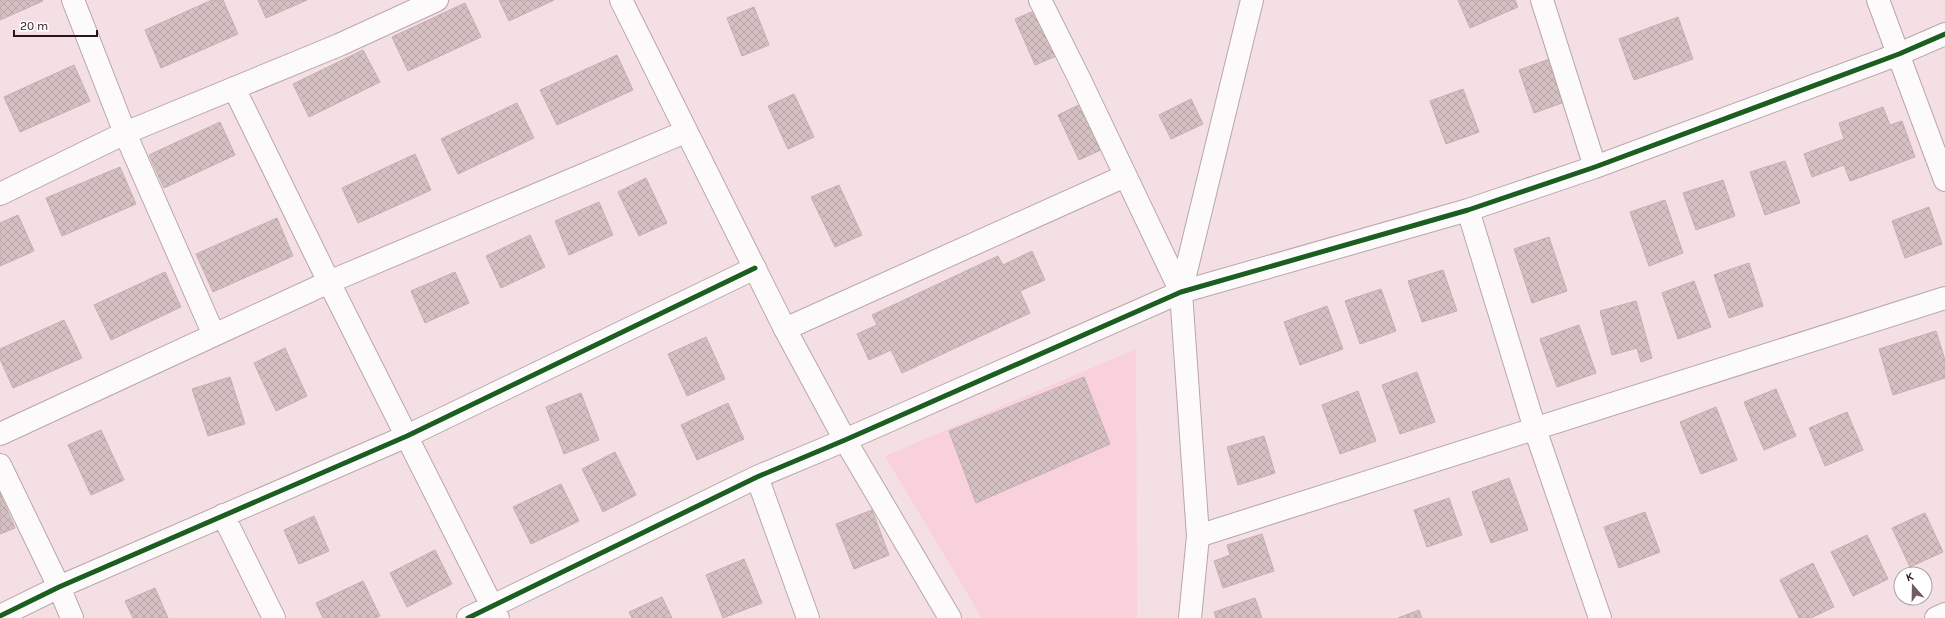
<svg xmlns="http://www.w3.org/2000/svg" width="1945" height="618" viewBox="0 0 1945 618" font-family="Karla,sans-serif">
<style>
.built{fill:#f9d1dc}
.building{fill:url(#building-cross-hatch);stroke:#c4b0b2}
.lines{fill:none;stroke-linecap:round;stroke-linejoin:round}
.minor-casing{stroke:#b9a6ab;stroke-width:24}
.tertiary-casing{stroke:#b9a6ab;stroke-width:24}
.minor{stroke:#fdfafb;stroke-width:22}
.tertiary{stroke:#fdfafb;stroke-width:22}
.cycleway-casing{stroke:#fff;stroke-width:8}
.cycleway{stroke:#1b5e20;stroke-width:5}
</style>
<defs>
<pattern id="building-cross-hatch" width="8" height="8" patternUnits="userSpaceOnUse"><rect width="8" height="8" fill="#d5c0c2"/><path d="M0 0l8 8M0 8l8-8" fill="none" stroke="#b7a4a6"/></pattern>
</defs>
<rect width="100%" height="100%" fill="#f4dfe4"/>
<!-- built -->
<path class="built" d="M1136,349L1137,618H982L885,456Z"/>
<!-- building -->
<path class="building" d="M0,0H42L43,1L0,20Z
M212,0H223L238,34L161,68L145,30Z
M258,0H307L266,18Z
M499,0H554L509,21Z
M1458,0H1515L1518,7L1470,28Z
M465,3L481,37L408,71L392,37Z
M754,7L769,45L742,56L727,18Z
M1041,8L1061,54L1035,65L1015,19Z
M1678,17L1693,59L1634,80L1619,39Z
M363,50L380,82L309,117L293,84Z
M617,55L633,90L557,125L540,90Z
M1555,57L1570,100L1534,113L1519,70Z
M74,65L90,101L20,132L4,97Z
M1463,89L1479,132L1446,144L1430,101Z
M794,94L814,137L788,149L768,106Z
M1191,99L1203,124L1171,139L1159,115Z
M517,103L534,138L458,174L441,139Z
M1083,103L1105,148L1079,160L1058,115Z
M1883,107L1890,125L1902,121L1915,157L1850,181L1844,165L1812,177L1804,154L1844,139L1839,123Z
M220,122L235,155L164,188L149,155Z
M415,154L431,190L358,223L342,188Z
M1785,161L1800,203L1765,215L1750,172Z
M120,167L136,204L62,236L46,198Z
M646,178L667,223L639,236L618,192Z
M1723,180L1735,216L1696,230L1683,193Z
M839,185L862,235L835,247L811,197Z
M1665,200L1683,253L1649,266L1630,212Z
M599,202L613,235L569,255L555,221Z
M1929,207L1942,244L1905,258L1892,221Z
M18,215L34,251L0,266V223Z
M277,218L293,256L213,292L196,254Z
M530,235L545,267L501,288L486,256Z
M1549,237L1567,291L1532,303L1514,249Z
M1032,251L1045,280L1020,291L1030,313L902,373L891,350L869,360L857,334L877,325L872,315L998,256L1003,265Z
M1749,263L1763,306L1729,318L1714,275Z
M1443,270L1457,311L1422,322L1408,281Z
M165,272L181,307L111,340L94,305Z
M455,272L469,303L425,323L411,291Z
M1694,281L1711,327L1678,339L1662,293Z
M1381,289L1396,331L1360,344L1345,301Z
M1636,301L1652,358L1641,362L1637,348L1612,355L1600,311Z
M1327,306L1343,349L1300,365L1284,322Z
M64,320L82,358L13,388L0,359V349Z
M1579,325L1596,373L1557,387L1540,339Z
M1936,331L1945,360V378L1893,395L1879,349Z
M706,337L725,379L687,396L668,354Z
M285,348L307,396L276,411L254,363Z
M1417,372L1435,422L1400,434L1382,385Z
M230,377L245,424L208,436L192,389Z
M1084,377L1110,444L976,503L949,431Z
M1776,389L1796,436L1764,450L1744,402Z
M1358,391L1376,441L1340,454L1322,405Z
M581,393L599,440L564,454L546,407Z
M728,403L744,439L697,460L681,425Z
M1716,407L1737,460L1701,474L1680,422Z
M1847,412L1863,450L1825,466L1809,428Z
M101,430L124,480L91,495L68,445Z
M1264,436L1275,473L1238,485L1227,447Z
M615,452L636,495L603,512L582,469Z
M1509,478L1528,530L1491,543L1472,492Z
M561,484L579,521L531,544L513,507Z
M0,493L15,528L0,534Z
M1449,498L1462,535L1427,547L1414,510Z
M872,510L889,555L854,569L836,524Z
M1645,512L1660,552L1619,568L1604,527Z
M1925,513L1943,552L1910,567L1892,528Z
M314,516L329,551L299,564L284,530Z
M1262,534L1274,571L1223,588L1214,561L1230,555L1227,545Z
M1867,535L1888,579L1853,596L1831,552Z
M435,550L452,584L407,607L390,573Z
M744,559L762,603L723,618L706,575Z
M1813,563L1834,607L1811,618H1799L1780,580Z
M363,581L380,616L376,618H323L316,603Z
M155,588L168,618H133L125,601Z
M662,597L672,618H632L629,612Z
M1255,598L1262,618H1216L1214,612Z
M1419,610L1422,618H1398Z"/>
<g class="lines">
<defs>
<path id="minor" d="M73,0L125,133L214,335
M1040,0L1079,78L1181,292
M1542,0L1595,167
M1878,0L1945,180
M234,88L329,282L498,618
M0,194L125,133L339,45L437,0
M1468,210L1535,429L1600,618
M785,329L1125,176
M0,434L329,282L685,132
M0,465L59,587L72,618
M757,477L808,618
M223,515L274,618
M1198,536L1945,298
M0,616L59,587L407,436L755,268
M468,618L757,477L845,440L1181,292L1468,210L1595,167L1899,54L1945,34
M1936,618L1945,614"/>
<path id="tertiary" d="M621,0L785,329L845,440L950,618
M1190,618L1198,536L1181,292L1252,0"/>
</defs>
<!-- minor casing -->
<use href="#minor" class="minor-casing"/>
<!-- tertiary casing -->
<use href="#tertiary" class="tertiary-casing"/>
<!-- minor -->
<use href="#minor" class="minor"/>
<!-- tertiary -->
<use href="#tertiary" class="tertiary"/>
<defs>
<path id="cycleway" d="M0,616L59,587L407,436L755,268
M468,618L757,477L845,440L1181,292L1468,210L1595,167L1899,54L1945,34"/>
</defs>
<!-- cycleway casing -->
<use href="#cycleway" class="cycleway-casing"/>
<!-- cycleway -->
<use href="#cycleway" class="cycleway"/>
</g>
<!-- north arrow -->
<g transform="translate(1913 586) rotate(340)"><circle r="19" fill="#ffffff" stroke="#aaa1a4"/>
<path d="M0-3L7 15L0 10L-7 15Z" fill="#715c62"/>
<text y="-6" font-size="11" font-weight="bold" text-anchor="middle" fill="#2b151c">K</text>
</g>
<!-- scale -->
<path d="M14 30v6h83v-6" fill="none" stroke="#2b151c" stroke-width="2"/>
<text x="20" y="30" font-size="12" fill="#2b151c" stroke="#ffffff" stroke-width="3" paint-order="stroke">20 m</text>
</svg>
